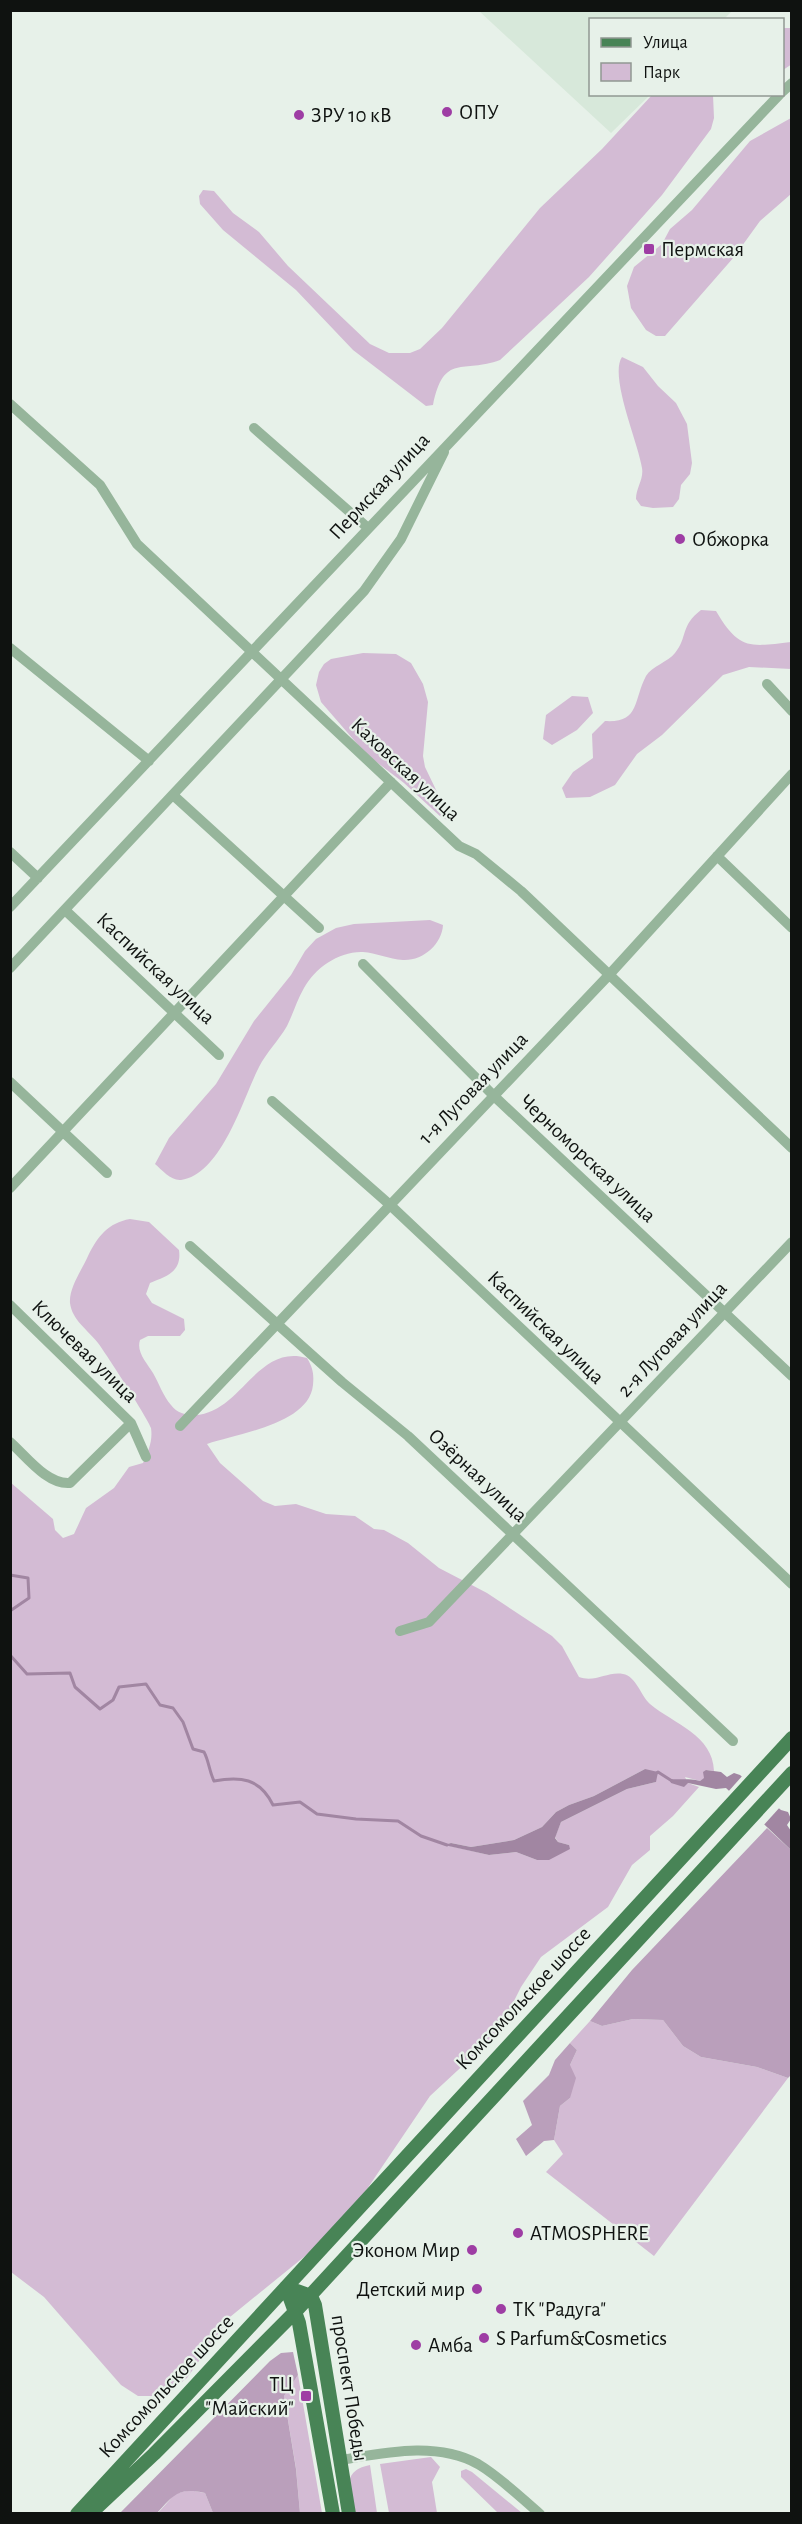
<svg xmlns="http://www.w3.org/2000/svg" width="802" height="2524" viewBox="0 0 802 2524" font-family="'Alegreya Sans',sans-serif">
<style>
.built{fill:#d7e8da}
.green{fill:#d3bbd4;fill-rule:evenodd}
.forest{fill:#ba9fbb}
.water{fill:#a186a2}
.pier{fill:#e7f1e9}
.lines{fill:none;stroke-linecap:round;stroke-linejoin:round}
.stream{stroke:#a186a2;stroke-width:3}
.minor{stroke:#96b59b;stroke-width:10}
.major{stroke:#488456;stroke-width:14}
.poi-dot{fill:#9e3da4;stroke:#e7f1e9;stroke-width:2}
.labels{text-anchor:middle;stroke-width:4.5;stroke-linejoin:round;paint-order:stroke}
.poi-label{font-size:21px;fill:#0f1210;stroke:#e7f1e9;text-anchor:start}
.street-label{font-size:21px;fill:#0f1210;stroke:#e7f1e9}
</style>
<rect width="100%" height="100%" fill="#e7f1e9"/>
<!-- built -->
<path class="built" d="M479,11H732L724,19L590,20V94L650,95L611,133Z"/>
<!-- green -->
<path class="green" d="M783,28H791L792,64L783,70Z
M652,95H713L714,118L711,129L662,195L589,277L500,360C463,374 444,352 433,405L426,406L353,350L296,290L223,230L200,204L199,196L203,190L214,191L233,213L259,232L288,266L370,344L389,353H410L420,349L442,328L540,208L602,149Z
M791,118V194L760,221L734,257L665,336H656L646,330L631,308L627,286L634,267L662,244L670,229L692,210L750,141Z
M622,357L643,367L658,386L676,403L687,424L692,463L690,474L681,485L679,499L673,507L653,508L641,506L636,499C636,488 644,479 642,468C638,442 609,376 622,357Z
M701,610L716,611C739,650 749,647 791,642V669L749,667L723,675L662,735L637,754L615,785L590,797L566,798L562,788L573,772L593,758L592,734L605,721C640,723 633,701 646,676C652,666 668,662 675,653C688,637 680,626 701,610Z
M363,653L396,654L411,663L423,684L428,702L423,756L425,767L451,821L442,818L404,783L366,754L321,702L316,685L319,672L324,664L331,659Z
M572,696L588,697L593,713L577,730L552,745L543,739L546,715Z
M430,920L443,925C442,944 423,961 403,960C389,959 376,953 363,952C339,951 315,968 304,988C297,1000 293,1014 287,1026C279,1040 266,1053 259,1067C243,1098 222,1174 181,1180C171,1181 162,1170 155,1164L169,1138L216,1084L254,1021L291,975L305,951L316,939L336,928L354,924Z
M130,1219L149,1222L179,1250C182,1272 167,1276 150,1283L146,1294L152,1303L184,1319L185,1330L180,1336H148L140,1340C136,1352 147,1363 153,1373C159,1383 163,1396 171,1405C177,1413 185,1415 195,1415C241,1413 257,1343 307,1358C313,1368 314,1374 313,1385C309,1424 239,1433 207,1444L220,1463L263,1501L275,1506L296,1504L326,1514L355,1516L374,1529L384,1530L408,1543L439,1568L487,1593L552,1636L562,1646L579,1677C595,1683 608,1671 623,1674C636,1676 641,1696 650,1704C674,1724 713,1735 714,1771L706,1770L705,1778L700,1781L685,1777L688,1783L699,1787L673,1816L650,1836V1850L632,1865L608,1907L541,1957L521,1987L498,2033L430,2096L342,2226L230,2317L187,2378L164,2396H138L121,2385L44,2297L11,2272L10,1482L53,1519L55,1530L63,1538L74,1534L86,1508L114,1488L129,1467L143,1463C148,1452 153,1441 151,1428C150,1422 105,1352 98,1343C88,1330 72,1320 70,1303C69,1287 82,1270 88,1256C98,1236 108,1223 130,1219ZM645,1769L656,1782L627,1789L561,1822L555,1837L558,1842L569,1845L537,1860L516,1852L489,1855L446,1845L451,1843L471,1847L514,1840L542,1827L556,1812L569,1805L594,1796Z
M633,2019L663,2020L683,2046L701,2057L757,2067L788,2078L654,2256L546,2172L563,2154L554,2140L560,2106L570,2098V2065L577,2050L570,2043L590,2021L602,2026Z
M298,2375L322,2513H300L296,2468L284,2396Z
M431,2457L440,2467L432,2482L437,2513H389L380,2464Z
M370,2465L377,2513H353C350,2491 340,2471 370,2465Z
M466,2469L472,2472L522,2513H498L461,2477V2471Z
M189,2490L205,2493L213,2513L157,2514L175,2494Z"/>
<!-- forest -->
<path class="forest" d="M767,1828L791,1850L792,2074L788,2078L757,2067L701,2057L683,2046L663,2020L633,2019L602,2026L590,2021L632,1970Z
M570,2043L577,2050L570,2065L576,2078L570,2098L560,2106L554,2140L544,2141L526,2156L516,2139L532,2125L523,2101L549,2075L555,2060Z
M293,2352L298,2375L284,2396L296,2469L300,2513H213L205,2493C178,2487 174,2495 157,2513H120L270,2361L281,2353Z"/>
<!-- water -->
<path class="water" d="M645,1769L658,1772L656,1782L627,1789L561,1822L555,1838L558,1842L569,1845L570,1849L549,1860H537L516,1852L489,1855L444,1845L451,1843L471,1847L514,1840L542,1827L556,1812L569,1805L594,1796Z
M706,1770L721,1772L727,1777L734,1773L740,1775L781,1810L788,1812L791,1819L787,1825L791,1831V1850L726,1788L716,1789L688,1783L684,1787L671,1783L669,1779C681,1780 688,1778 700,1781L704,1778L703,1772Z"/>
<!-- pier -->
<path class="pier" d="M744,1774L781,1806L762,1827L727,1793Z"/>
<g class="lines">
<!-- stream -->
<path class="stream" d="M10,1575L28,1578L29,1598L10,1611
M10,1655L27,1674L70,1673L75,1687L100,1709L113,1700L119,1687L146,1684L160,1705L173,1708L183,1722L193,1749L204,1752C209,1761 209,1771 214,1781C240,1776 260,1778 273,1805L300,1802L317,1814L356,1819L398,1821L421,1836L447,1845
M655,1774L658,1772L672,1781"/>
<!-- minor -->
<path class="minor" d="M782,92L792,83
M10,404L100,485L137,544L459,846L476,854L521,891L792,1148
M254,428L368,528
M10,648L149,761
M767,684L792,711
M173,795L319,928
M10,852L38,878
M717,856L792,928
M10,907L780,94
M65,910L219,1055
M363,964L494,1096L792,1376
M10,968L364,591L401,539L444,452
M10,1082L107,1173
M272,1101L389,1204L792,1584
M10,1188L391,782
M190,1246L342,1382L408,1436L733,1741
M10,1305L131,1423L146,1457
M180,1426L608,976L792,774
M10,1442C26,1456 47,1485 70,1483L131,1423
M400,1631L429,1622L792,1242
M341,2460C384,2453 436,2441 478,2464C500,2477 520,2497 540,2514"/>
<!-- major -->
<path class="major" d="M286,2287L311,2296L315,2305L349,2514
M286,2287L299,2323L333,2514
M77,2514L792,1738
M90,2514L154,2454L295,2312L792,1773"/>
</g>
<!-- markers -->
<g class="poi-dot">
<circle cx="447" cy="112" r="6"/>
<circle cx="299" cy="115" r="6"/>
<rect x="643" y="243" width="12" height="12" rx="3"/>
<circle cx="680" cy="539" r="6"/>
<circle cx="518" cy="2233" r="6"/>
<circle cx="472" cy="2250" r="6"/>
<circle cx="477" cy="2289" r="6"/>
<circle cx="501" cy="2309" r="6"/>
<circle cx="484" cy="2338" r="6"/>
<circle cx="416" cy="2345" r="6"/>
<rect x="300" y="2390" width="12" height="12" rx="3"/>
</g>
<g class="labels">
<!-- poi labels -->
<g class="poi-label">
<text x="459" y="119">ОПУ</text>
<text x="311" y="122">ЗРУ 10 кВ</text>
<text x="661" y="256">Пермская</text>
<text x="692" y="546">Обжорка</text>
<text x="530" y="2240">ATMOSPHERE</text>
<text x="460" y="2257" text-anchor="end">Эконом Мир</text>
<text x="465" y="2296" text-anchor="end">Детский мир</text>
<text x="513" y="2316">ТК "Радуга"</text>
<text x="496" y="2345">S Parfum&amp;Cosmetics</text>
<text x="428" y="2352">Амба</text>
<text x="294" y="2391" text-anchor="end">ТЦ<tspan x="294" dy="24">"Майский"</tspan></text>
</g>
<!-- street labels -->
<g class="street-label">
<text transform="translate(379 486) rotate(-47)" y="7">Пермская улица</text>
<text transform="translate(406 769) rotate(43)" y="7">Каховская улица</text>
<text transform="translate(156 968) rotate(43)" y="7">Каспийская улица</text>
<text transform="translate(473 1088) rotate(-46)" y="7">1-я Луговая улица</text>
<text transform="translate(588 1158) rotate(43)" y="7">Черноморская улица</text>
<text transform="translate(546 1327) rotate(44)" y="7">Каспийская улица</text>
<text transform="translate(672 1339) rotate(-47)" y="7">2-я Луговая улица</text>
<text transform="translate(85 1351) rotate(44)" y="7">Ключевая улица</text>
<text transform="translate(478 1475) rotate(43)" y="7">Озёрная улица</text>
<text transform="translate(523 1998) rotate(-47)" y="7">Комсомольское шоссе</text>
<text transform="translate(166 2386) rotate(-47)" y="7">Комсомольское шоссе</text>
<text transform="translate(350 2388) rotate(81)" y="7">проспект Победы</text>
</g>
</g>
<!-- border -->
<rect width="802" height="2524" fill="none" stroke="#0f1210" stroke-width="24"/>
<!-- legend -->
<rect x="589" y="18" width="195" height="78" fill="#e7f1e9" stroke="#919892" stroke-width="1.5"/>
<rect x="601" y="38" width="30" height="9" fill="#488456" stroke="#919892" stroke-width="1.5"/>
<text x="643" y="48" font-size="18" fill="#0f1210">Улица</text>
<rect x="601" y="63" width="30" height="18" fill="#d3bbd4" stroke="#919892" stroke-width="1.5"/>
<text x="643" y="78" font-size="18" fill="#0f1210">Парк</text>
</svg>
